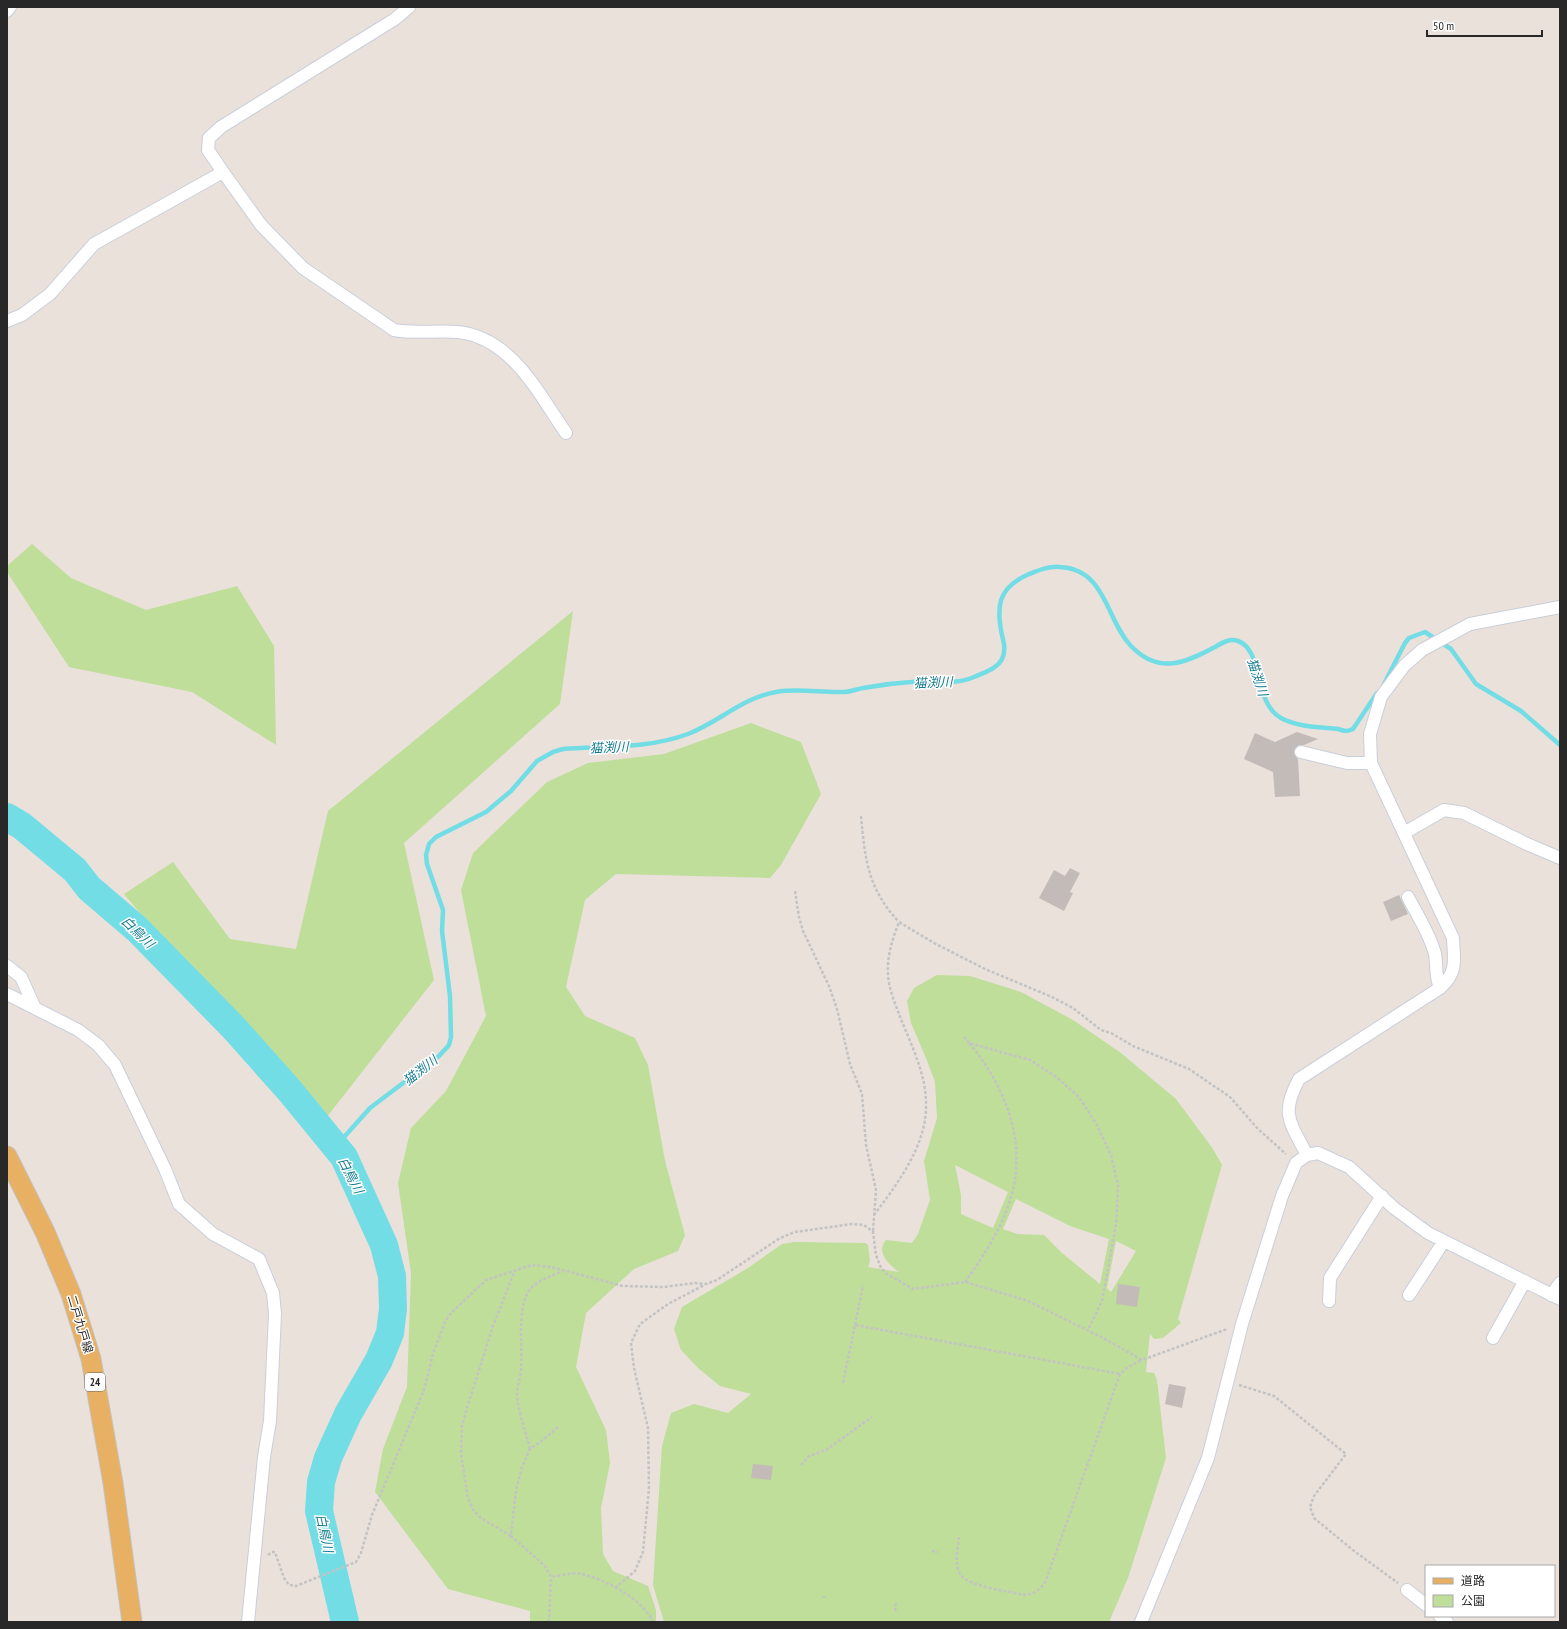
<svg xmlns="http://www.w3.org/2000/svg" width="1567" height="1629" viewBox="0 0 1567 1629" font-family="'PT Sans Narrow','Noto Sans JP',sans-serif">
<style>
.green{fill:#bede9a;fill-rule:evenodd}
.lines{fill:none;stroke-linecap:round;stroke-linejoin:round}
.stream{stroke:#73dde6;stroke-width:4.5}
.river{stroke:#73dde6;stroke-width:28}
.building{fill:#c2bbb7}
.street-casing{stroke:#c9cfda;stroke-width:14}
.primary-casing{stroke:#c3c3c3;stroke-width:21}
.path{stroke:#c3c3c3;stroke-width:2.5;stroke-dasharray:3 2;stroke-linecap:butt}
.street{stroke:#fff;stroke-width:12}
.primary{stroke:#e7b062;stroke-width:19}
.labels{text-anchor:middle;stroke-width:3;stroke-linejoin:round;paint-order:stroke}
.shield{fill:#fff;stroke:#686868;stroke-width:1}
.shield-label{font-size:11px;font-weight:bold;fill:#282828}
.street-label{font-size:12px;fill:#282828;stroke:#fff}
.water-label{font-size:13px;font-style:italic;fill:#157c90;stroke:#fff}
</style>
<rect width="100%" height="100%" fill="#eae1db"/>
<!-- green -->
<path class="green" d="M32,544L71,578L146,610L237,586L274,646L276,745L192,692L69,667L7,572V566Z
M573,611L560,704L404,843L434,980L319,1127L124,894L173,862L230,939L296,949L328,811Z
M751,723L801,742L821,794L781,865L770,878L616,874L585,900L566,987L585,1016L635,1038L648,1065L665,1161L685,1235L678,1251L634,1269L586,1313L576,1367L606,1430L610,1463L601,1508L603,1554L613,1571L648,1586L656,1610V1622H530V1611L448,1589L375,1492L383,1449L407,1387L411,1273L398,1183L411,1128L446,1091L486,1016L461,890L473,853L547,782L588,763L664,754Z
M937,975L970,976L1021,992L1073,1020L1121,1053L1176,1099L1213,1149L1222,1165L1178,1319L1181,1323L1163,1338L1154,1339L1150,1334L1146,1372L1154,1373L1157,1380L1166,1458L1128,1578L1109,1622H664L653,1585L662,1446L671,1413L694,1404L728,1413L751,1394L720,1386L698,1368L681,1350L674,1329L682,1307L748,1268L782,1244L795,1242L865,1243L868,1245L870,1261L868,1267L899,1272C890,1265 875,1253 886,1240L912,1243L918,1234L930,1200L924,1161L937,1118L935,1082L926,1058L911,1023L907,1001L914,988ZM955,1165L1008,1192L993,1228L961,1214V1195ZM1016,1199L1070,1226L1109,1239L1100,1284L1062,1253L1044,1235L1017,1234L1003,1229ZM1116,1241L1136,1251L1111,1292L1107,1288Z"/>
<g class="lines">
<!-- stream -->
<path class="stream" d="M1384,684L1405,643L1409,638L1425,632L1451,649L1476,684L1521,711L1560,745
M336,1146L370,1108L439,1056L449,1045L451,1037L450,996L442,931L443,910L427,864L426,855L429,844L436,837L486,812L511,791L537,761L553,752L563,749C606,746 647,749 688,734C719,722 742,698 776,692C799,688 821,693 844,692C850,692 857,689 863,688C879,685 895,683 911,682C932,680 954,686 974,677C983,673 997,669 1002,659C1006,651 1004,643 1002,635C996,607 998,588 1027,575C1039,570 1048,566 1060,567C1106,569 1106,620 1131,646C1159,675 1185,663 1215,647C1222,643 1229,638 1238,641C1264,650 1253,703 1281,718C1297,727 1320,727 1338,729C1344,731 1347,732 1353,729L1377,693"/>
<!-- river -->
<path class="river" d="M7,817L22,826L75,870L89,888L137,929L233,1027L290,1091L344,1157L384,1245L392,1276L393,1309L390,1333L379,1360L348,1414L328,1458L321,1482L319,1511L345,1622"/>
</g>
<!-- building -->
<path class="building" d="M1297,732L1318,739L1304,745H1299L1294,750V754L1298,759L1300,796L1275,797L1273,772L1244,759L1255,733L1275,742Z
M1070,868L1080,873L1070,892L1073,893L1064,911L1039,898L1054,870L1065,876Z
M1399,895L1408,914L1391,921L1383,902Z
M1118,1284L1140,1287L1137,1307L1116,1304Z
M1169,1384L1186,1387L1182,1408L1165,1404Z
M753,1464L773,1466L771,1480L751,1478Z"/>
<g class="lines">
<defs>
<path id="street" d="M7,11L10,7
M223,172L261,225L303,268L394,330C415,334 436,330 458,332C512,338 538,393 566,433
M7,321L22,315L50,294L94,244L223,172L208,150L209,138L221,127L395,19L409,7
M1301,752L1347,763H1371
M1404,833L1444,810L1464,813L1527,844L1560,858
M1408,897C1417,915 1430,934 1435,954C1437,966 1435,976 1440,988
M7,966L21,977L34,1006
M7,994L78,1030L98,1045L115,1065L165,1169L179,1204L213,1234L259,1259L273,1293L275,1314L270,1421L264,1457L248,1622
M1307,1155C1290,1122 1280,1114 1299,1079L1440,988C1458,972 1454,960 1453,938L1371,763L1370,734L1381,697L1404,666L1422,650L1470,624L1560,607
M1409,1295L1444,1241
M1551,1295L1560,1283
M1329,1301L1330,1278L1382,1196
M1493,1338L1525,1281
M1407,1590L1426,1605
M1440,1616L1447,1622
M1141,1622L1208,1458L1242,1324L1282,1196L1296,1163L1307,1155L1318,1153L1349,1167L1394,1208L1428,1233L1560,1299"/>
<path id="primary" d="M7,1156L45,1232L71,1294L91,1359L113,1483L132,1622"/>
</defs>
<!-- street casing -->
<use href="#street" class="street-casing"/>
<!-- primary casing -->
<use href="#primary" class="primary-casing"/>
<!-- path -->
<path class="path" d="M861,816C865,860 868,889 899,922
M795,891L799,917L803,931L829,986L837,1009L850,1064L862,1094L866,1145L876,1190L873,1231
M964,1037L969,1043
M874,1215C896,1186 926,1146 926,1107C927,1074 910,1043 899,1014C894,1001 888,987 888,972C887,956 893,937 899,922L934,943L985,969L1052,997L1073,1008L1101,1030L1111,1033L1133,1046L1189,1069L1230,1097L1258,1129L1286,1154
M965,1282C983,1257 1002,1228 1011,1197C1028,1142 1004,1084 969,1043L1030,1060L1055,1076L1079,1097L1097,1125L1111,1155L1118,1185L1116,1225L1102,1301L1088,1330
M855,1325L863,1285
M843,1383L855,1325L1120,1374
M1239,1385L1274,1396L1346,1454L1314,1496L1310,1507L1314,1518L1354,1551L1398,1583
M558,1427L543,1440L530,1449L522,1467L516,1490L511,1536L545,1566L551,1577C560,1576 572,1572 581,1574C605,1579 643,1599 653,1622
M530,1449C526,1431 518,1413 517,1395C517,1387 520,1379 521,1371C523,1348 516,1308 530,1289C538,1280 552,1276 562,1271
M801,1465L809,1456L826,1450L872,1417
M511,1536L481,1518L474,1511L468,1498L461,1454L462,1425L467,1408L493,1326L515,1270
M959,1537C958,1548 954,1564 960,1574C968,1587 1009,1591 1024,1595C1034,1594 1039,1590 1045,1583L1120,1374L1128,1367L1142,1360
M932,1551L938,1552
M268,1555L272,1552H275L284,1578L289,1585L296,1586L356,1562L361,1553L372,1515L424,1390L433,1354L445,1322L451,1313L486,1280L532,1265L551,1267L623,1286L664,1287L695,1283L706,1284L717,1280L780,1238L795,1232L852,1224L864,1225L873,1232L876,1255L881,1268L887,1274L913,1289L965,1282L1028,1301L1105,1339L1142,1360L1227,1329
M615,1588L635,1571L643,1552L649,1488L648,1428L634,1368L631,1343L640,1324L668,1304L706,1284
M824,1598V1596
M895,1611L896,1603
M549,1622L551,1577"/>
<!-- street -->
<use href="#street" class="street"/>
<!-- primary -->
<use href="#primary" class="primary"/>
</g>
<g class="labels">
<!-- shield labels -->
<rect class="shield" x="85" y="1373" width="20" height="18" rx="3"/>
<g class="shield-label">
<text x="95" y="1386">24</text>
</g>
<!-- street labels -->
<g class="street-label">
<text transform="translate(80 1324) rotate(73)" y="4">二戸九戸線</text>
</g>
<!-- water labels -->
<g class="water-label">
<text transform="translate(1258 677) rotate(72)" y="5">猫渕川</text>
<text transform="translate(933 682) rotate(-2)" y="5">猫渕川</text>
<text transform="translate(609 747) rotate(-2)" y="5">猫渕川</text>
<text transform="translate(138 932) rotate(44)" y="5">白鳥川</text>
<text transform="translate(420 1070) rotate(-38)" y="5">猫渕川</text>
<text transform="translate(351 1175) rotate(63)" y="5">白鳥川</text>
<text transform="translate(325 1533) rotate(78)" y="5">白鳥川</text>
</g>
</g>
<!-- border -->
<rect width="1567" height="1629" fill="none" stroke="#282828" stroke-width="16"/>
<!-- legend -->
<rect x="1425" y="1565" width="130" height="52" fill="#ffffff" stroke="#a9a9a9"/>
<rect x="1433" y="1578" width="20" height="6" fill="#e7b062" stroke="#a9a9a9"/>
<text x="1461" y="1585" font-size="12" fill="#282828">道路</text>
<rect x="1433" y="1595" width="20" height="12" fill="#bede9a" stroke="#a9a9a9"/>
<text x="1461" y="1605" font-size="12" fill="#282828">公園</text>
<!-- scale -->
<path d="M1427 30v6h115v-6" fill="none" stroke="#282828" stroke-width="2"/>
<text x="1433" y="30" font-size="12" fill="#282828" stroke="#ffffff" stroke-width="3" paint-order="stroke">50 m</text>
</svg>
